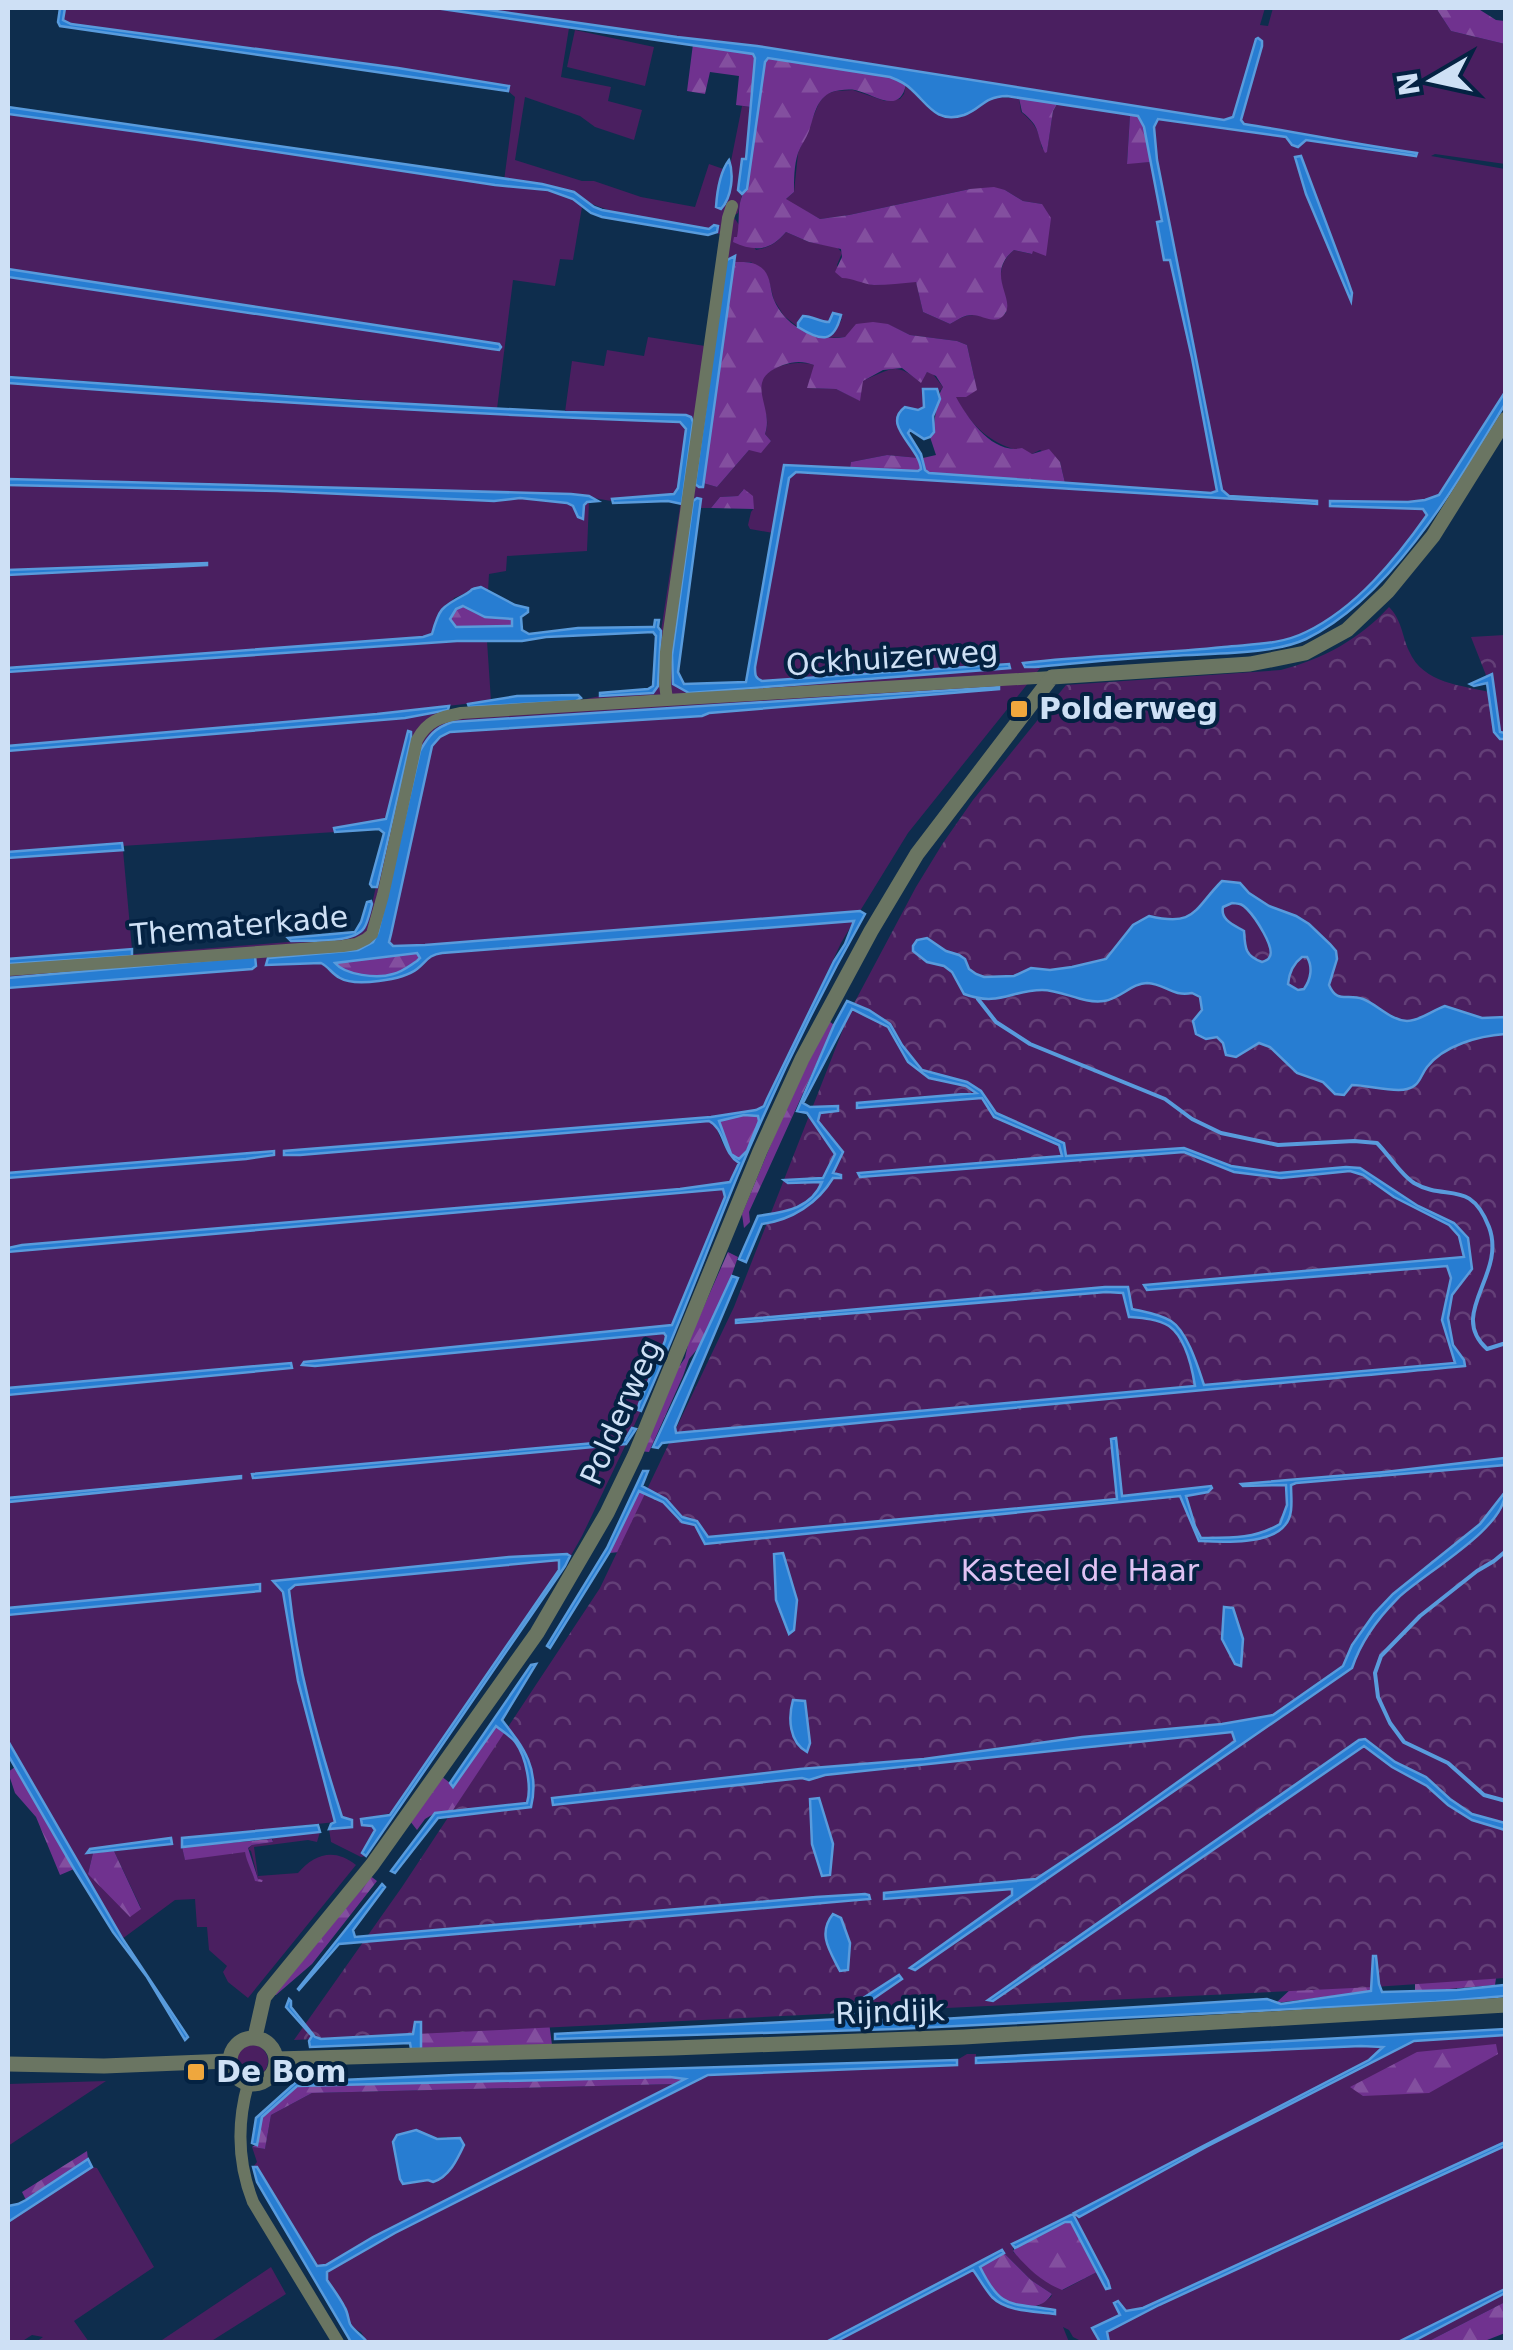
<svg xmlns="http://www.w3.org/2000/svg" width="1513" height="2350" viewBox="0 0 1513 2350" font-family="'DejaVu Sans',sans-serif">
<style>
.grass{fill:#4a1f60;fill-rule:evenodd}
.forest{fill:url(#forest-firs)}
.park{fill:url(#park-crowns)}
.water{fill:#277dd2;stroke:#599bdc;stroke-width:2.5;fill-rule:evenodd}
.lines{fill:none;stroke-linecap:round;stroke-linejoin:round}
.stream{stroke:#599bdc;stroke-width:4}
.minor{stroke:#6a7562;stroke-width:12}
.tertiary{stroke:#6a7562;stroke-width:15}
.poi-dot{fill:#efa73d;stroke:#042242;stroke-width:4}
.labels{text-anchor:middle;stroke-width:8;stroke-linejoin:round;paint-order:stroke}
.street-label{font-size:30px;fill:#cee0f5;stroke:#042242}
.poi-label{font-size:30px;font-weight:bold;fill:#cee0f5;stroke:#042242;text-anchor:start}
.park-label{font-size:30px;fill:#e0c2f3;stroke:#042242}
</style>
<defs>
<pattern id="forest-firs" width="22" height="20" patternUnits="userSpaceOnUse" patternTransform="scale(2.5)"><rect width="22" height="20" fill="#70328f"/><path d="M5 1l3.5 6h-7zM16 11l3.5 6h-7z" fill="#834f9f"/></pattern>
<pattern id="park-crowns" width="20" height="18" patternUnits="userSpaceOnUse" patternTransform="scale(2.5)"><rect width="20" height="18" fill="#4a1f60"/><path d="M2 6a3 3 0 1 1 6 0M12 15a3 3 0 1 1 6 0" fill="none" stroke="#633f77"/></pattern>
</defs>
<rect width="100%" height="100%" fill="#0e2d4d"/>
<!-- grass -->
<path class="grass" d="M65,8H435L569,28L561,77L611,87L608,101L642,110L634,140L595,127L580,116L525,97L515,160L582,181H594L641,197L695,207L709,164L729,171L742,106L751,107L745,159L742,160L738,190L742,194L738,213L733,216L756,250C769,248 778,242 786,232L809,242L837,247L842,253L837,265L842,278H849L874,285L916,281L923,312L950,324C958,319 965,315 974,315C990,316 991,325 1006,313C1004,288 992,268 1014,250L1031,254L1042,204L1023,201L1005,190L970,189L849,215L820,219L785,200L794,192L798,153L819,103L826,94L836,91L853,90L885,101L900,99L904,94L906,84L916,94L974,109L993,97L1019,98L1021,112C1035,123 1039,131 1042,148L1047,151L1053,111L1057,104L1130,115L1127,163L1150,162L1162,221L1157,223L1164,259H1170L1192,358L1217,490L1211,493L1065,483L1060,462L1040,450L1032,454C993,446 975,431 955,397L975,381L967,345L957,341L910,335L887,324L852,332L845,337L825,338L834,333L842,319L824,322L810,316L798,323V327L784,316L774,300L769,281L751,262H734L735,256L702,487L703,483L717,487L749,450L771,441L765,434C771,418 763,410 760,395C755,366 795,359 815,365L808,388L836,389L859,400L862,381C890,370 895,360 920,382L927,372L932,373L943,387L939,392L936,389L922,394L924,407L917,410L898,428L919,458L887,455L851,462L850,468L784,466L773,533L750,529L748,525L751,512L754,508L743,490L738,496L720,497L711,508H700L701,500C688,560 669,622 673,684L741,689L1010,668L1011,666L1009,664L762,682C755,678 755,675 755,667L789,478L797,472L1317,504V501L1229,496L1222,490L1157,160L1154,127L1158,118L1416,155C1359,145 1302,133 1244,124L1241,120L1262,46L1258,38L1256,40L1233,117L1224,120L757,46L677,37L475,8H1265L1260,25L1268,26L1273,8H1436L1451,31L1505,44V164L1435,154L1431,156L1505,169V392L1439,495L1425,500L1408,502H1330L1331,506L1423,509L1427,515C1396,559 1357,608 1307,632C1280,645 1252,644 1224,647C1157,654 1090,655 1024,663L1025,667H1041L908,833L860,911L425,945L393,946L389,942L432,746L440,737L449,732L702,716L709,713L999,688L962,689L452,722L437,728L373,942L358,950L267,965L321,963L333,973L354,983L403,977L424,962L430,955L442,953L854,921L841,943L763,1111L716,1117C715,1132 727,1156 739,1163L649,1393L633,1428L625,1440L252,1474L254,1478L626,1444L582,1536L569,1559L570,1556L567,1554L509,1557L274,1581L283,1592L298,1681L336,1822L182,1838V1847L185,1859L245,1851L255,1880L258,1879L251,1851L248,1849L252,1845L273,1842V1839L239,1841L320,1832L317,1842L308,1840L254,1847L258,1876L298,1873C315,1853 335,1848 356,1865L248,1998L228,1982L223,1972L227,1966L209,1950L207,1927H197L195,1899L175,1900L122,1939L8,1741V1615L260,1590L259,1584L8,1608V1502L241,1478L240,1476L8,1498V1395L291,1368V1363L8,1388V988L103,979L254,956L8,978V964L351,937L366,925L372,904L411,732L407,731L388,815L381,821L335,828V832L122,846L121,843L8,852V751L405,718L469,707L576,701L600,696L653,693L659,676L661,631L693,422L686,415L565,412L572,361L604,366L607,350L644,356L648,337L705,346L720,234L628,217L583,201L573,260L560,259L555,286L513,280L497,409L8,376V114L504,181L515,97L508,91V86L398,68L70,24L63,20ZM170,1838L171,1844L114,1851L141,1908L88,1874L93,1853H89Z
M575,30L654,47L645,86L567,67Z
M8,383L551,418L680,422L686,429L678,488L674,494L612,499L611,501L571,494L8,479Z
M8,485L277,491L494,501L520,498L567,503L573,505L578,517L583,519V505L589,502L587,551L507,556L506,571L489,574L488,591L481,587L454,598L432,635L423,637L8,668Z
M470,641H487L491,701L377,714L8,746V672Z
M123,850L132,949L8,959V858Z
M559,1560V1569L392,1813L361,1819L375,1830L362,1852L366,1856L361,1857L331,1842L329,1829L352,1827L342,1818L321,1749L300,1670L288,1590L294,1585Z
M1505,2035V2142L1143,2308L1125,2311L1114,2303L1120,2315L1092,2328L1100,2342H1077L1079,2340L1073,2337L1069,2330L1063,2327L1069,2342H835L974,2269L989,2294L1037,2311L1055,2314V2310L1037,2307L1051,2297L1052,2294L1031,2280L1001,2250L826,2342H367L361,2332L353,2328L327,2280V2272L395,2233L708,2075L956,2065L957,2060L967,2054H976V2063L1361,2046L1383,2047L1369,2060L1075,2213L1079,2217L1206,2147L1414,2041ZM1073,2214L1108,2281L1110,2288H1106L1097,2272L1063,2290L1013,2252V2245Z
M236 2061a16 16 0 1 1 32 0a16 16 0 1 1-32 0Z
M106,2081L8,2146V2084Z
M675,2084L373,2237L326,2265L316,2267L258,2167H253L257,2162L252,2147L265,2149L271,2115L312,2093ZM447,2137L433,2182L396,2158L394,2154L430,2138Z
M1505,2146V2289L1398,2342H1109L1106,2332L1160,2305Z
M92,2167L97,2168L154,2267L74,2321L89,2342H36L43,2337L32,2335L21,2342H8V2222Z
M271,2267L286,2294L210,2342H159Z
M1505,2293V2302L1427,2342H1412Z"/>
<!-- forest -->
<path class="forest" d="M1436,8H1477L1496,20L1505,21V44L1451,31Z
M693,44L753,54L755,57L751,107L736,105L739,76L710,72L705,94L687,91Z
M768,58L890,77L906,84C900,116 874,94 855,90C848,89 838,90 832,92C816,98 814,117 809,131C806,139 801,145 798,153C794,165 794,180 794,192L786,199L820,219L849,215L970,189L994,187L1005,190L1023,201L1042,204L1051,218L1046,256L1033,251L1032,254L1014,250C983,275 1019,301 1003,316C994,325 983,315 972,315C964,315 957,320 950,324L923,312L916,282C902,283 888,285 874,285C862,284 853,278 842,278L835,272L842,257L841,249L809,242L786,232C770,251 755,252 733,242L734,237H737C741,220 735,202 747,188L765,62Z
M1019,98L1057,104L1053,111L1047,152L1045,153C1035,132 1042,128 1022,112Z
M1130,115L1138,116L1144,127L1150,162L1127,164Z
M734,262C746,262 755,261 764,270C771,278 770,290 774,300C786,328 817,342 845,337L856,324L873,322L888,324L910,335L957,341L967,345L977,390L966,397H956C968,419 993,455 1022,448L1032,454L1049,449L1060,462L1065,483L929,474L925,470L923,458L936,455L930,437C937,424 934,401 943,387L936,376L927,372L921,383L902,368L883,370L863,381L860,401L836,389L807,388L814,365C803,361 795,361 783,365C741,380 775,406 765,434L771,441L761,453L749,450L717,487L703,483Z
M887,455L919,458L921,469L918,472L850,468L851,462Z
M744,489L753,496L754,509L711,508L720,497L738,496Z
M463,606L485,617L513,619L512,626L456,627L450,619L456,609Z
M417,953L420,958L417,961C410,965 403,971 395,973C379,979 344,976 334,962Z
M829,1021L834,1025L749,1212L750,1222L744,1228L742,1214L791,1096Z
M744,1115L758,1116L759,1121L744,1156L739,1159L731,1154L719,1121Z
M728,1252L738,1257L729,1283L699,1347L689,1359L683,1376L649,1452L640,1451L674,1374L685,1358L689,1340Z
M639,1491L663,1502L705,1544L609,1553Z
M496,1726L516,1742L527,1803L435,1813L425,1819L417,1830L410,1821L441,1776L454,1786Z
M15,1767L74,1869L60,1875L36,1817L15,1793L8,1772Z
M272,1839L273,1842L252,1845L248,1848L258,1879L263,1880L262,1882L255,1881C252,1870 247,1863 245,1852L185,1860L182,1847Z
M114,1851L141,1909L130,1917L88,1874L93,1853Z
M369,1875L377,1881L312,1964L276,1995H273Z
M1373,1956L1372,1991L1276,2003L1293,1987Z
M1498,1965L1495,1985L1415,1992V1983Z
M421,2022H549L552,2045L421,2049Z
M1496,2044L1498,2054L1429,2093L1363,2096L1350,2087L1417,2052Z
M670,2077L687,2078L675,2084L312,2093L271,2115L265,2149L252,2147L257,2144L262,2117L297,2086Z
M87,2151L88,2159L26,2200L22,2192Z
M1065,2222H1071L1097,2272L1062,2290C1042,2282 1027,2268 1013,2251L1015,2248Z
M1004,2253L1031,2280L1052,2294C1049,2298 1045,2303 1039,2305C1025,2311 1001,2302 992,2290C987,2284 983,2274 979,2267Z
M1505,2302V2333L1482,2342H1427Z"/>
<!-- park -->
<path class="park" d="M1389,607C1402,620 1402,636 1409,651C1423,684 1462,685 1493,693L1471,637L1505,635V1978L1374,1987L294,2040L402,1887L600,1588L734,1307L851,1009L916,887L943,843L973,800L1066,685L1281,670C1323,659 1360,639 1389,607Z"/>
<!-- water -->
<path class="water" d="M60,8H65L63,20L71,24L398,68L509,86L508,91L60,26L58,22Z
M435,8H475L677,37L757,46L1224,120L1233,117L1256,39L1258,38L1262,41V46L1241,120L1244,124C1302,133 1359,145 1417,153L1416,156L1306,140L1298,147L1292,145L1286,137L1158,119L1154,127L1157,160L1222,490L1229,496L1317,501V504L796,472L789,478L755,667C755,675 755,678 762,681L1009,664L1010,668L689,693L673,684L672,655L693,501L697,498L701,499L678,672L684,684L746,682L784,465L918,471L921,469C919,446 881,425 905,407L918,410L924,407L923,389H937L940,399L933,416L934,432L930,437L924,439L910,430L908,433L921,454L925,470L929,473L1211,493L1217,491L1192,358L1170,260H1164L1157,222L1162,221L1144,127L1138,116L1007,96C982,97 983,108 964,115C936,124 928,104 911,89C905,83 898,80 890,77L768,58L765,62L747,189L742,194L738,190L742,159H746L755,58L753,54Z
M8,107L542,184L574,192L594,207L602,210L709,229L714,225L718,226L717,232L708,235L602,217L591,213L573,199L548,190L495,185L197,140L8,114Z
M1301,156L1346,276L1352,293L1351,301L1306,194L1295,157Z
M729,160C734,174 732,197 721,209L716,207C717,192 720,172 729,160Z
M735,256L703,487H699L695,484L725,261Z
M8,269L499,344L501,347L499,350L492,349L8,277Z
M833,313L841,315C834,343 822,342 798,327V323L803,316C813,316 819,322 829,322Z
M8,377L354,401L565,412L686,415L691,417L693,422L682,504L668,501L613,503L612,499L674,494L678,488L686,429L680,422C455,414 231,400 8,383Z
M1505,392V404C1458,482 1391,598 1306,639C1272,655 1210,653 1171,656C1126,658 1080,663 1035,667H1025L1023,663C1090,655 1157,654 1224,647C1252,644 1280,645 1306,632C1356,608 1396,559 1427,515L1423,509L1330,506V501L1408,502L1425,500L1439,495Z
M8,479L571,494L589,496L598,501L587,502L584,505L583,519L578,517L573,506L567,503L520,498L494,501L277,491L8,485Z
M207,563V565L8,575V570Z
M481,587L515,605L528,608V612L521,617L522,630L529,634L578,628L651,627H654L655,620H659L658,627L661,631L658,686L653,693L600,696V693L648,689L653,686L656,636L653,632L546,637L522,641H457L8,672V668L423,637L432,634C439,609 441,607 464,595C479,587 464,591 481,587ZM463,606L485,617L512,619V626L456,627L450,619L456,609Z
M1492,674L1500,732L1505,733V739H1500L1494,732L1487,683L1474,686L1470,684Z
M999,687V689L709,713L702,716L450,732L440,737L432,746L391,934L389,942L393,946L425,945L860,911L865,914C817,999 775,1086 737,1177C705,1255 676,1334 641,1411L638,1410L639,1404L665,1341L666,1336L664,1333L315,1366L302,1365L304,1362L672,1325L725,1197L723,1189L8,1252V1248L22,1245L680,1189L730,1182L739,1163C722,1152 725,1129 709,1121L300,1155H284V1151L711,1117L756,1110L764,1106L767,1099L834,961L845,944L854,921L442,953C428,955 427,961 417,969C403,980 355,987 340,978C332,974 329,967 321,963L266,965L268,958L358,950L373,942L378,932L420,751C429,735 435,728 452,722ZM417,953L420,958L417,961C409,966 402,972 393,974C377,979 345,975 335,963ZM744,1115L758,1116L759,1121L747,1151L739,1159L731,1154L719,1121Z
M578,695L581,698L576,701L469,707L468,704L517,696Z
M449,706L448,710L405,718L8,751V746L377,714Z
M408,731L411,732V739L377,887H372L370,884L384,833L379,829L335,832L334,828L386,819Z
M122,843L123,850L8,858V852Z
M1222,881L1240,883L1249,893L1269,906L1296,916L1309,924L1330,944L1336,951L1337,959L1329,985C1337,1004 1347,993 1363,999C1378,1005 1390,1020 1407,1021C1420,1021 1433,1010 1445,1006L1482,1018L1505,1017V1034C1479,1036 1444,1045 1427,1067C1420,1076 1420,1086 1407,1089C1394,1093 1368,1085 1352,1085L1344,1095L1335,1094L1323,1082L1297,1073L1270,1047L1259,1043L1236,1057L1226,1055L1223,1043L1217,1037L1206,1039L1196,1034L1193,1021L1202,1010L1200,997L1192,993C1172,997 1166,984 1147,983C1132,983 1120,999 1104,1001C1082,1004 1063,990 1042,990C1011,990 999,1007 964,994L952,972L944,966L927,962L913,951V946L917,940L927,938L946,951L959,955L965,959L969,969L976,974L984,977L1014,976L1031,968L1050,970L1072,967L1106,959L1133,925L1149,916C1196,927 1193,910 1222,881ZM1232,903C1240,904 1241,903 1247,909C1254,916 1277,949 1269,958C1268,960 1265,961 1262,962C1245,956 1245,948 1244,931C1234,925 1220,920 1223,907ZM1302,957H1307C1313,967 1311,979 1304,989L1298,990L1288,984C1289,973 1294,963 1302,957Z
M371,901L372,904C370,911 368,922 364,928C353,944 309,940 291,941L288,938L355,932L361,922L367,902Z
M132,949V956L8,964V959Z
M255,956L256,966L252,969L8,988V978Z
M847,1001L869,1010L890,1024L902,1045L922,1070L967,1082L981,1091L996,1113L1064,1143L1066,1156L1184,1148L1231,1166L1279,1173L1346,1167L1360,1168L1418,1206L1454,1223L1468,1238L1472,1269L1452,1295L1448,1318L1453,1345L1464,1360L1465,1366C1197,1391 929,1414 662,1443L658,1448L653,1447L732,1276L738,1278L675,1427L676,1433L1195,1386C1192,1367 1186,1338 1169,1326C1158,1319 1142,1318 1129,1317L1123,1293L1106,1292L736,1323V1320L1105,1287H1128L1132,1309C1145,1312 1159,1314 1171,1321C1187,1331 1198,1367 1204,1385L1455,1363L1442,1320L1451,1278L1447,1266L1147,1290L1144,1285L1464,1257L1459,1236L1449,1225L1394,1197L1363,1175L1350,1171L1281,1178L1234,1172L1184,1152L860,1177L858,1173L1062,1156L1059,1145L994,1117L982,1098L857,1108V1103L976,1093L966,1086L929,1078L908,1062L888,1027L852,1009L803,1103L810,1107L838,1106V1111L820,1113L818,1121L843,1152L833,1173L841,1175V1178H833C818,1203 792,1220 762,1224L746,1262L739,1259L758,1216C784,1212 811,1209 822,1182L788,1183L784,1180L823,1178L835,1154L807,1113L797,1111L834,1025Z
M274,1151V1155L246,1159L8,1178V1173Z
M291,1363L292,1368L8,1395V1388Z
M632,1428L636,1429L626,1444L253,1478L252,1474L617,1441L625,1440Z
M1116,1438L1122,1496L1211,1486L1212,1488L1208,1492L1186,1496L1195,1526L1201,1538C1230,1538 1255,1539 1280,1524L1287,1505L1286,1485L1243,1486L1241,1484L1385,1472L1505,1458V1465L1296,1483L1291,1485C1291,1498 1294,1515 1285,1525C1270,1545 1221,1542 1199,1541L1180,1496L705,1544L695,1525L682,1522L663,1502L639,1491L609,1553L550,1648L547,1646L607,1548L643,1471H648L642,1486L666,1499L682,1517L697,1521L708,1537L1117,1499L1111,1439Z
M241,1476V1478L8,1502V1498Z
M1505,1492C1506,1528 1424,1573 1398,1598C1378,1618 1361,1641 1352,1668L915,1970L910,1968L1012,1895V1889L884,1899V1893L1036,1879L1119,1824L1235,1741L1232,1732L825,1775L809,1780L802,1778L553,1805L552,1798L800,1769L924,1759L1082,1737L1222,1724L1273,1715L1343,1666L1352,1645L1374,1614L1393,1594L1480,1524Z
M783,1553L797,1600L794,1630L789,1634L776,1600L774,1554Z
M567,1554L570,1556L565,1566L366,1856L362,1853L375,1830L372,1826L362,1825L361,1819L390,1815L559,1570V1560L295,1585L289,1590C297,1668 318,1742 342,1817L352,1820V1827L329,1829L331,1824L335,1822L298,1681L283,1592L273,1581L509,1557Z
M260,1584V1591L8,1615V1608Z
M1224,1607L1233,1608L1243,1639L1241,1666L1235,1664L1222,1639Z
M536,1664L502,1720C524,1748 540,1769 531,1807L438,1818L395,1873L391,1871L435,1813L527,1803C532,1787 526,1757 516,1743C512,1737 502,1731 496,1726L453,1787L450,1783L531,1665Z
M793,1700L805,1701L810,1743L807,1752C789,1742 788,1718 793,1700Z
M1365,1739L1395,1762L1426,1777L1450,1799L1472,1814L1505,1823V1830L1472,1820L1448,1805L1427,1786L1392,1767L1364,1746L993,2001L988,2000L1359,1740Z
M8,1741L122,1938L188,2037L185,2040L147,1977L113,1932L74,1869L8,1755Z
M819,1798L833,1844L830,1875L822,1876L812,1844L810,1799Z
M318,1825L320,1832L182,1847V1838Z
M171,1838L172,1844L87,1853L90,1849Z
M382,1884L385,1887L353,1930L355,1937L816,1897L865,1894L869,1895L870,1899L339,1944L299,1990L298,1989Z
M833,1914L841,1918L850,1943L848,1970L840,1971C830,1951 817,1934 833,1914Z
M1373,1956H1376L1379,1984L1382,1992L1457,1990L1505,1985V1996L1436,2002L896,2029L555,2039V2034L841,2019L846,2009L899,1975L902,1979L857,2010L859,2020H926L1267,1999L1281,2004L1371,1991Z
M289,1999L291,2001V2007L315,2037L321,2039L413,2034L415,2022H421V2049H411L410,2043L310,2047L309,2041L312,2036L286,2007Z
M1505,2029V2035L1414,2041L1206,2147L1079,2217L1074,2213L1369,2060L1383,2047L1361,2046L976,2063V2058Z
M957,2060V2065L708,2075L395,2233L327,2272V2280C333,2289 340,2298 345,2308C348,2313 348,2319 350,2324C354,2331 362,2335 367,2342H351L257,2182L253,2167H257L317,2266L326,2265L373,2237L685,2079L670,2077L297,2086L262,2117L257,2145L252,2143L256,2118L296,2082L455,2075Z
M416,2130L437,2139L460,2138L464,2145C457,2160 449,2177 433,2182L428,2180L403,2184L400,2179L393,2142L397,2135Z
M1505,2142V2146L1159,2305L1107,2332L1109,2342H1100L1092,2328L1120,2315L1114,2303L1118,2301L1126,2311L1143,2308Z
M88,2159L92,2167L8,2222V2206L18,2204L26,2200Z
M1073,2214L1108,2281L1110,2288L1106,2289L1071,2222H1065L1015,2248L1012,2244Z
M1002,2250L1004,2253L980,2267C1002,2312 1011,2302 1055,2310V2314C1035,2311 1007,2312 992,2297C985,2289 979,2278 973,2270L835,2342H826Z
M1505,2289V2293L1412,2342H1398Z"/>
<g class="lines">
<!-- stream -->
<path class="stream" d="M978,999L996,1022L1030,1044L1165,1099L1192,1119L1221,1133L1278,1145L1354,1141L1377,1143C1389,1155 1400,1174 1414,1183C1446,1202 1470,1178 1489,1227C1507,1275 1447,1313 1487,1349L1506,1343
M1506,1551L1494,1561L1477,1571L1420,1616L1381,1656L1375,1673L1378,1697L1390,1723L1404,1742L1448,1763L1484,1795L1506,1801"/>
<!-- minor -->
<path class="minor" d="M732,206L728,218L666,652L665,684L667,700L1052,677
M8,970L343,946L356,944L366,939L372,934L383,895L417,740C427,721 440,717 461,713L667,700
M248,2084C237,2123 238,2164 253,2202L338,2342"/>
<!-- tertiary -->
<path class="tertiary" d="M255,2037L264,1997L372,1865L537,1633L607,1513L635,1455L760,1151L802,1059L871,931L917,854L1052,677L1250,664L1305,653L1347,630L1388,591L1433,536L1506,419
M230 2061a23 23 0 1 1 46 0a23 23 0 1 1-46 0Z
M276,2059L673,2048L964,2037L1506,2005
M8,2064L104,2066L229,2061"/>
</g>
<!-- markers -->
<g class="poi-dot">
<rect x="1009" y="699" width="20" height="20" rx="5"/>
<rect x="186" y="2062" width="20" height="20" rx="5"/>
</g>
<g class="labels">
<!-- street labels -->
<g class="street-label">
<text transform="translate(892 658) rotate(-4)" y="10">Ockhuizerweg</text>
<text transform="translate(239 926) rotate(-5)" y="10">Thematerkade</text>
<text transform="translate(621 1412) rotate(-66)" y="10">Polderweg</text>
<text transform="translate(890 2012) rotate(-2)" y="10">Rijndijk</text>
</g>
<!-- poi labels -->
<g class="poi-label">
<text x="1039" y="719">Polderweg</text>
<text x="216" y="2082">De Bom</text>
</g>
<!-- park labels -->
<g class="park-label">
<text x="1080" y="1581">Kasteel de Haar</text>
</g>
</g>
<!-- border -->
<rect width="1513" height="2350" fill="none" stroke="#cee0f5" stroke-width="20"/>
<!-- north arrow -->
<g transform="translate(1433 80) rotate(261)" stroke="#042242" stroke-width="8" paint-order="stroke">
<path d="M0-8L18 38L0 25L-18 38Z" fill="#cee0f5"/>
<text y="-15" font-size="28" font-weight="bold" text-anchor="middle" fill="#cee0f5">N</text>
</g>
</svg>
